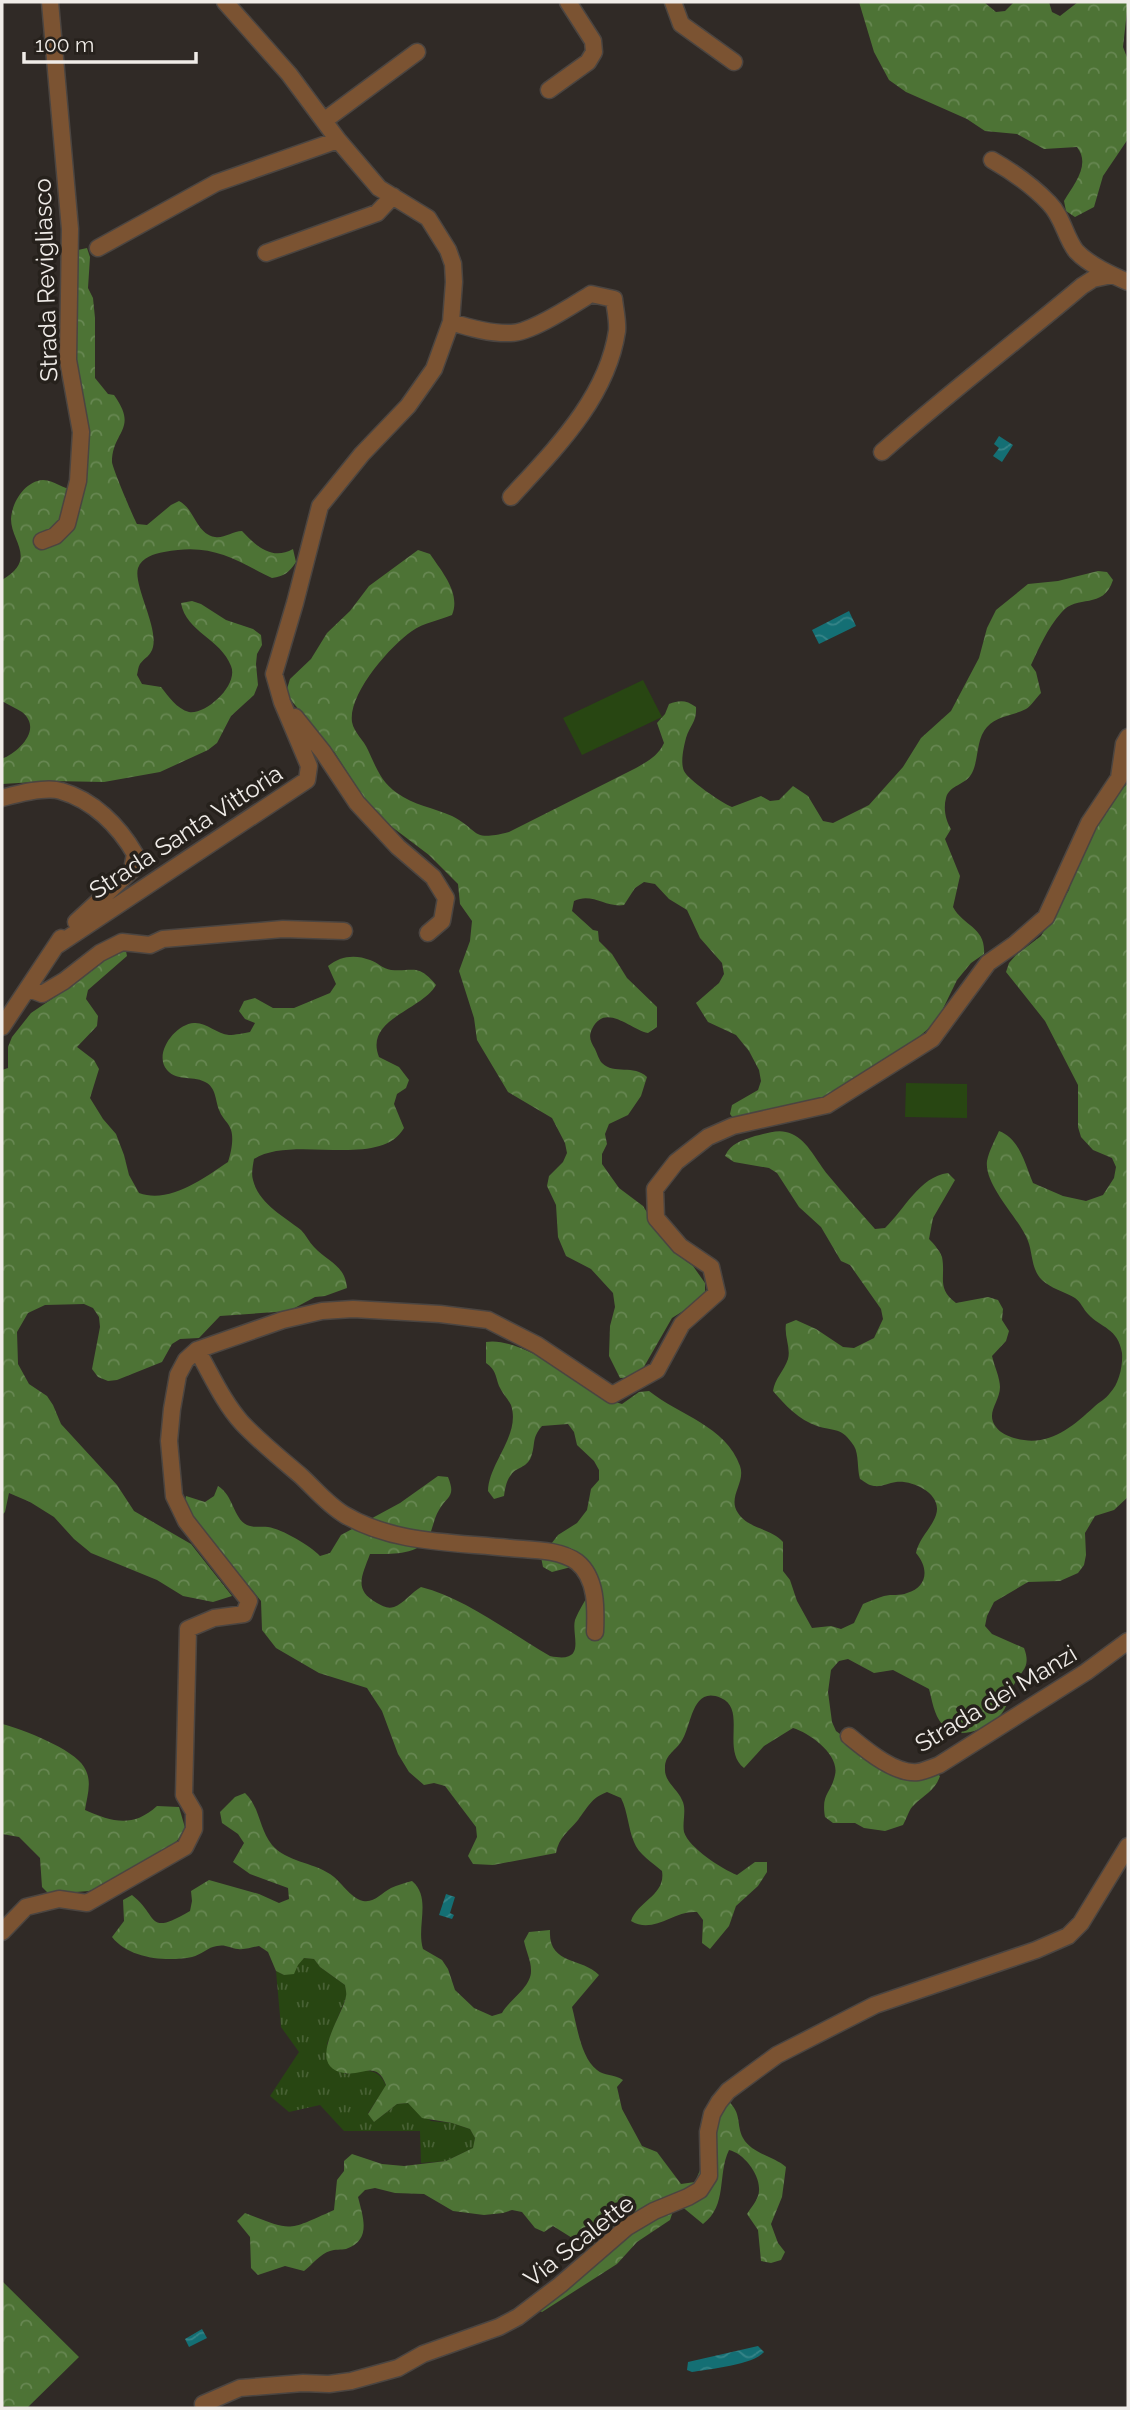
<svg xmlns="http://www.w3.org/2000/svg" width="1130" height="2410" viewBox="0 0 1130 2410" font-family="Raleway,sans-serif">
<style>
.grass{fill:url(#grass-tufts)}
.forest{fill:url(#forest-crowns)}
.garden{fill:#284612}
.water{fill:url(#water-waves)}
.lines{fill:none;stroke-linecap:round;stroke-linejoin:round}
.minor-casing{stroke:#4b4541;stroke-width:19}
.minor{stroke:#7b5332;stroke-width:16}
.labels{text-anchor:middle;stroke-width:7;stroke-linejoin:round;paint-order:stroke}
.street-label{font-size:24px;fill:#f0ece8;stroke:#26211c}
</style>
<defs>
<pattern id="grass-tufts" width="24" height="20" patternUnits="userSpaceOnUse" patternTransform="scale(1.75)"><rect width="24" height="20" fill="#284612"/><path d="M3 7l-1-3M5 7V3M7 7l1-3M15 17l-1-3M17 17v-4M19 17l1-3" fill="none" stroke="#486134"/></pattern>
<pattern id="forest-crowns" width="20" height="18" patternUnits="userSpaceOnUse" patternTransform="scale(1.75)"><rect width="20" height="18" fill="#4d7335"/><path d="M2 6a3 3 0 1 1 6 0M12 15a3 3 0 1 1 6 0" fill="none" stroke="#678752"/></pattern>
<pattern id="water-waves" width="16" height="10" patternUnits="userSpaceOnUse" patternTransform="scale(1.75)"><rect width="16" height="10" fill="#146f74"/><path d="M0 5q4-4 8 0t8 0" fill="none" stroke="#368488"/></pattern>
</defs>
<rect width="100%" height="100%" fill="#302a26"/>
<!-- grass -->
<path class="grass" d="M304,1958L314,1959L320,1967L345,1985L347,1995L327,2044L345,2074C363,2070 379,2066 386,2086L368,2113L374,2122L397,2104L408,2103L431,2121L452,2123L470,2129L475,2138L473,2148L446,2161L421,2163L420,2131H344L320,2105L289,2112L270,2096L299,2052L281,2027L276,1971L284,1975Z"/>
<!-- forest -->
<path class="forest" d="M859,2H984L996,12L1005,11L1014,2H1049L1052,12L1060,16L1078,2H1128L1123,47L1128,60V139L1103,176L1094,207L1075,217L1066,211L1064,201C1074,184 1091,165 1077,147L1044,149L1017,134L985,131L967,119L906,92L889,80L874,52Z
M87,248L90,257L88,288L93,298L95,318V378L108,394L114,395C139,430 112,431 112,462C112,467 134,519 137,524L147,525L171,505L179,501C195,509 196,534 215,537C223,539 233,531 242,531C256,546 272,561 293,549L296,562C289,573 284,576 272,578C231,558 212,543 164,552C154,554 142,557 138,568C133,585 158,626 153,647C151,656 144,658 140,664C138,667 138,671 137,675L142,684L161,687C168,696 177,709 189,712C206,715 239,685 231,666C221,639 186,632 181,603L192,601L201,604L226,620L253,629L261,635L262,645L257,654L256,664L258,685L254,695L231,716L217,743L208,750L160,772L104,782L52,781L2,784V759C19,752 43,729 22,712C16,708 8,705 2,701V580C38,559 11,542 11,519C12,502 25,481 43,480C54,480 63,489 74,490L73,260L78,250Z
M418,550L430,554C442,572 461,593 452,615C440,620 423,623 412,631C390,646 348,694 352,722C354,733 364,740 368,750C376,767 381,782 397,793C413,805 434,808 452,816C481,831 470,842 509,832L636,768C648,761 658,756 664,743L657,723L665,714L669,704C680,700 686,700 696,707C697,722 690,725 686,738C684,746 680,762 684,771C688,780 722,803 732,807L761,796L770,801L779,800L793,786L808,796L823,821L833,823L869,805L903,767L921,738L951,711L979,658L987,628L996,610L1028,584L1058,581L1098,571L1107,572L1113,580C1103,611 1077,593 1061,613C1047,629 1040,646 1031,665L1036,672L1041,693C1036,698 1031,706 1026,709C1013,716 998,715 987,727C976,739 979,759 972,773C966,785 949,785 946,798C943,809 946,821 951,829L945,839L960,876L953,907C964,927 986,927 984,954L971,963L957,980L937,1021L913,1042L820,1100L733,1118L730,1114L732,1105L758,1090L761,1081L759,1070L749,1051L736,1035L708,1022L696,1003L719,983L724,974L722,963L700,938L687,910L669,899L655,884L644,882L635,888L624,905C606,908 592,892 574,901L572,911L593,930L598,931L599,941L612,954L627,978L657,1007V1027L648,1033C630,1029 605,1002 592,1029C588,1037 591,1042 595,1049C597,1053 599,1060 602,1063C614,1075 634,1064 647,1077L641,1096L628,1115L609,1124L605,1134L607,1144L602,1154V1164L619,1188L643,1206L659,1231L686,1261L693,1266L705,1283V1293L699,1301L672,1318L641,1372L632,1378H620L609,1356L610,1326L615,1307L613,1293L591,1269L566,1256L558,1237L556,1205L547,1186L549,1176L563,1162L567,1153L565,1143L552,1118L508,1092L477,1040L474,1018L459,971L470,941L472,921L460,904L458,884L429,855L392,827L363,797L335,753L290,699L287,689L290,679L311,659L327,633L350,611L369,586Z
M1128,783V1497L1114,1510L1095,1516L1085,1533L1086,1555L1084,1565L1078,1573L1060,1581L1028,1582L994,1602L987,1616L985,1626L992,1634L1024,1648C1032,1669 1020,1670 1013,1687C1009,1699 1006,1712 995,1720C981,1731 955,1741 942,1724C934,1715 932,1700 929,1689L893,1670L874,1673L848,1659L839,1661L831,1670L828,1692L832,1722L836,1731L852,1743L899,1767L931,1768L940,1776C935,1791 925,1794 914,1805C909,1809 907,1818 903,1825L885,1831L864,1828L855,1823H833L825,1817C821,1793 831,1794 835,1775C840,1755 810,1733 793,1728L764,1746L744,1768C721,1750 747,1709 721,1698C691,1685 692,1727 681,1742C674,1752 665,1755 665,1768C664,1782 677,1788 682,1800C687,1809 682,1822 684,1832C689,1848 722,1869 737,1875L755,1862H767V1872L758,1886L736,1906L729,1926L710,1949L702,1943L703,1920L697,1912C673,1910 654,1935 631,1921C638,1901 666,1895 662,1871C653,1863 638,1854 634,1842C628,1828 628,1812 621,1798L607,1792C591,1798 588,1807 578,1820C568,1832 559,1837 556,1853L493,1865L473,1864L468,1856L477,1837L476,1827L445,1786L434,1783L424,1785L409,1772L398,1754L382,1711L367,1688L319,1673L276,1648L262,1630L261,1601L184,1506L186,1496L205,1502L214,1496L218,1486C234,1496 233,1518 247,1525C253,1528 261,1526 268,1527C282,1529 311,1546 320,1556L330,1553L341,1535L400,1503L438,1476L448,1477C456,1497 448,1495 439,1510C434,1518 433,1528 429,1536C420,1556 389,1554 370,1554C362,1576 353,1590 377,1603C383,1606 387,1609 394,1607C403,1604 412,1592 421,1587C465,1598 510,1633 550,1656C588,1664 571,1636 575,1620C579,1610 586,1599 592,1589L571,1567L552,1572L543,1567L541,1557L558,1535L577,1523L587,1510L591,1489L599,1480V1470L594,1461L577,1445L574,1432L568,1424L542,1426C531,1439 536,1444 531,1457C527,1468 516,1467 511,1475C506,1481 505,1490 504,1496L494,1499L488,1491C489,1462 521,1435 511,1405C508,1399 502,1393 499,1386C495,1375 496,1370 486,1363V1342C520,1336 582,1383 612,1401L622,1404L639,1392L649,1391C679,1415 726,1426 740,1466C746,1483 727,1497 738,1513C748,1529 771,1528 783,1542V1571L790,1580L797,1601L812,1628L831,1626L841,1629L854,1623L863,1604C870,1601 877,1598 884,1596C892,1594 900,1596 907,1593C928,1587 929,1568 916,1553C919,1538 931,1529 936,1515C943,1494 913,1480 896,1482C888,1483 882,1487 874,1486C868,1485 865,1482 860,1479C857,1469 859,1454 854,1446C841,1426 835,1432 817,1426C799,1420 785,1405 773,1391C775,1378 784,1371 788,1359C791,1348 784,1336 786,1324L796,1320L816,1329L843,1347L854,1348L874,1338L883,1319L881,1309L850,1265L841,1261L821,1227L799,1207L777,1173L769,1168L734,1162L725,1156C731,1143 741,1141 755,1136C768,1133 780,1128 792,1134C808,1141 817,1162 828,1175C843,1193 859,1211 875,1229L885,1228C905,1209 919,1177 948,1173L955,1180L933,1218L929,1239C934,1244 940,1251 942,1257C946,1278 936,1288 956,1303L988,1297L998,1300L1003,1309L1002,1320L1009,1331L1006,1341L992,1356C994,1365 1000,1378 1000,1387C1000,1402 985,1413 996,1427C1000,1433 1008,1436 1014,1438C1048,1448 1071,1428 1094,1407C1099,1402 1106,1399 1110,1393C1119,1384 1123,1366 1122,1353C1118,1328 1101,1328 1088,1314C1083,1309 1081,1302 1075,1298C1065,1292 1050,1288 1042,1280C1031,1269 1033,1254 1028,1241C1020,1219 984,1186 987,1161C989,1151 995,1140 999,1131C1020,1139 1025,1164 1033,1183L1063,1196L1086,1201L1103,1195L1114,1178L1116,1167L1112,1158L1093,1150L1081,1137L1078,1127V1085L1045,1021L1006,972L1009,963L1016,955L1041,936L1069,890L1075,863L1112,799Z
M125,946L127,956L88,990L86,999L98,1016L97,1026L77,1047L94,1060L99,1069L90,1098L103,1119L116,1134L124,1155L129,1175L139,1193C170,1204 204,1178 228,1162C231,1153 234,1139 231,1130C229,1123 222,1118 220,1112C215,1102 217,1090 207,1083C195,1075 177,1082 167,1070C153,1054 175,1024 194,1023C206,1022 217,1034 229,1035C235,1035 244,1033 250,1032L255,1023L245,1019L239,1011L244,1001L255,998L273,1008H294L330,993L336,984L328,966C340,956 355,954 370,960C377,962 383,969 391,970C413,972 418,963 436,985C421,1011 364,1019 379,1057L399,1067L409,1080L406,1088L397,1094L394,1104L404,1128C380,1170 292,1134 254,1159C253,1165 251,1174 253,1180C259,1204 284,1216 301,1230C306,1235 309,1242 314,1247C328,1262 345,1265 347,1288L325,1296L315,1297L289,1311L220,1316L199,1338L180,1339L172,1344L162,1362L117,1380L108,1381L98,1377L92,1369L100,1327L99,1317L93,1308L84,1304L45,1305L28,1313L17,1332L18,1364L29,1384L47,1396L53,1405L61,1424L117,1485L134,1511L191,1544L232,1596L213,1602L183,1596L157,1580L91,1553L74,1539L54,1517L30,1502L9,1493L5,1512L2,1515V1070L8,1068V1047L12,1037L31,1013L74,984L105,952Z
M2,1724C22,1729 74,1749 84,1767C93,1781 87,1796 85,1810C112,1822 133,1828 157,1806L179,1807L186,1831L170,1848L98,1888L89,1891L49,1894L42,1887L40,1858L19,1837L2,1834Z
M245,1793C260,1807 259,1829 272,1845C287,1862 312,1862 330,1874C341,1881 350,1898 363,1901C375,1903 381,1893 391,1888C397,1885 405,1883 412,1881C432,1898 416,1926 423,1949L442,1960L448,1969L455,1990L474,2008L492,2016L502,2013C510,1999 532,1987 531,1970C531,1961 526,1951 524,1941L529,1932L550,1930C548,1965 582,1957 599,1975L572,2007C577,2026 581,2058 597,2070C604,2076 614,2074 623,2080L617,2087L622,2109L642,2146L657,2152L681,2184L695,2182L703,2163L720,2107L728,2101C742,2113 736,2124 743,2138C752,2154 774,2156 786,2167L782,2197L771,2224L778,2243L785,2252L781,2260L771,2263L761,2261L758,2230L747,2214C752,2206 760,2198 759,2188C759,2173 743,2153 729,2150C717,2175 728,2205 703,2224L680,2205L673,2211L670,2220L637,2242L617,2264L542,2312L533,2308L591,2249L587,2239L577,2241L553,2226L544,2232L535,2228L522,2212L512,2210L503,2213L484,2215L453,2211L424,2194L395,2193L375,2188L365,2190L358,2197C363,2217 372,2240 346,2249C341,2250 335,2249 330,2251C321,2253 312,2265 304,2271L285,2266L258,2275L251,2268L250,2237L237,2221L245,2213C293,2232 287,2231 334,2210L337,2180L344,2171V2161L352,2154L382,2164L404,2166L446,2161L473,2148L475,2138L470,2129L452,2123L422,2118L408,2103L397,2104L374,2122L368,2114L386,2085C376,2059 362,2077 344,2073C304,2066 344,2014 346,1996C347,1993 345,1987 345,1985L320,1967L314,1959L304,1958L298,1965L294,1974L284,1975L276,1971L268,1952L259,1946C253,1947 245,1950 238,1949C230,1948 225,1944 217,1946C208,1947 201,1955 192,1957C167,1962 129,1959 112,1937L124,1921L123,1900L132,1895C159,1916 146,1937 190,1911L192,1901L191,1891L209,1880L259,1894L279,1903L289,1899L288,1888L250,1874L233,1862L244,1843L238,1834L222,1823L220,1812L235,1797Z
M2,2281L79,2357L27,2408L2,2406Z"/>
<!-- garden -->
<path class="garden" d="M643,680L662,717L582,755L563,718Z
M906,1083L967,1084V1118L905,1117Z"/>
<!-- water -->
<path class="water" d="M999,436L1013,445L1002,462L993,456L999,448L994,444Z
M849,611L856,626L819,644L812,630Z
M446,1894L455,1897L450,1913L454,1915L452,1919L439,1915Z
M202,2329L207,2338L189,2347L185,2339Z
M758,2346L764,2352C753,2365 709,2369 692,2372L687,2370L688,2362Z"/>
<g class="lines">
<defs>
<path id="minor" d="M673,2L681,24L734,62
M549,90L588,62L594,52L593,41L568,2
M325,120L417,52
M992,160C1013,172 1032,185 1049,203C1063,217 1065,237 1076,251C1089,265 1112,275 1128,282
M98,248L216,183L338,140
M266,253L377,213L393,196
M451,322C470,328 491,334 511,333C531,333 573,305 591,294L614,299C615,309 618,321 617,331C607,398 555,449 511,497
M882,452C947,394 1016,342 1082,286L1093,279L1112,275
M42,541L55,536L67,524L78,481L81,432L68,360L70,229L50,2
M295,717L323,752L357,803L398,847L433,877L446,898L442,921L428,933
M2,798C17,794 46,786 61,791C93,800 119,826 135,854L132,870L76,922
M56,946L307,780L309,766L282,702L274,674L295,603L320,506L362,454L408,406L434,369L451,322L454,282L453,264L448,250L428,218L379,188L338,140L289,74L225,2
M29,989L42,994L64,981L100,953L122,942L150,945L163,939L283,929L344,931
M2,1027L61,938
M197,1350C211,1374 223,1402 242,1423C260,1442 281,1459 301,1476C315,1489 328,1505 345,1515C394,1544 455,1542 510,1548C531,1550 559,1549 577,1562C597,1578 596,1609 595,1632
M849,1736C865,1749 895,1775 918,1772C925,1771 933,1767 939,1765L1086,1672L1128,1641
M2,1932L26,1907L59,1899L87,1903L185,1847L194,1829V1812L184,1795L188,1629L214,1618L244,1614L249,1601L186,1521L174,1496L169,1441L172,1409L178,1375L186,1360L197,1350L283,1320L322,1311L353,1309L440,1314L488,1320L537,1345L612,1395L657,1370L682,1324L717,1293L711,1267L680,1246L656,1218L655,1189L676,1162L708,1137L733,1126L827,1105L932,1039L988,963L1015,944L1046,917L1089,823L1119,778L1124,744L1128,737
M203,2404L240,2388L303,2383L329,2384L351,2381L398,2368L423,2354L499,2327L518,2317L560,2285L627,2227L654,2211L688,2197L700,2190L709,2176L708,2132L712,2114L719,2102L728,2091L777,2055L875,2005L1036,1950L1068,1936L1081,1923L1128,1846"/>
</defs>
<!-- minor casing -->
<use href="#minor" class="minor-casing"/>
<!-- minor -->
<use href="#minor" class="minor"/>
</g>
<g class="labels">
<!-- street labels -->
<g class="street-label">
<text transform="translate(46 280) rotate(-92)" y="8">Strada Revigliasco</text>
<text transform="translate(186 832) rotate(-33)" y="8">Strada Santa Vittoria</text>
<text transform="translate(996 1699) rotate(-31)" y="8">Strada dei Manzi</text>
<text transform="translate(579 2241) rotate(-38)" y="8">Via Scalette</text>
</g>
</g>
<!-- border -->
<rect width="1130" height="2410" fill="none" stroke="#f0ece8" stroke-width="7"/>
<!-- scale -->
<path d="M24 52v10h172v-10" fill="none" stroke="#f0ece8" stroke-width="3.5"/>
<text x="35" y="52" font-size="21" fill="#f0ece8" stroke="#26211c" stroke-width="5" paint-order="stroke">100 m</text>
</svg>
